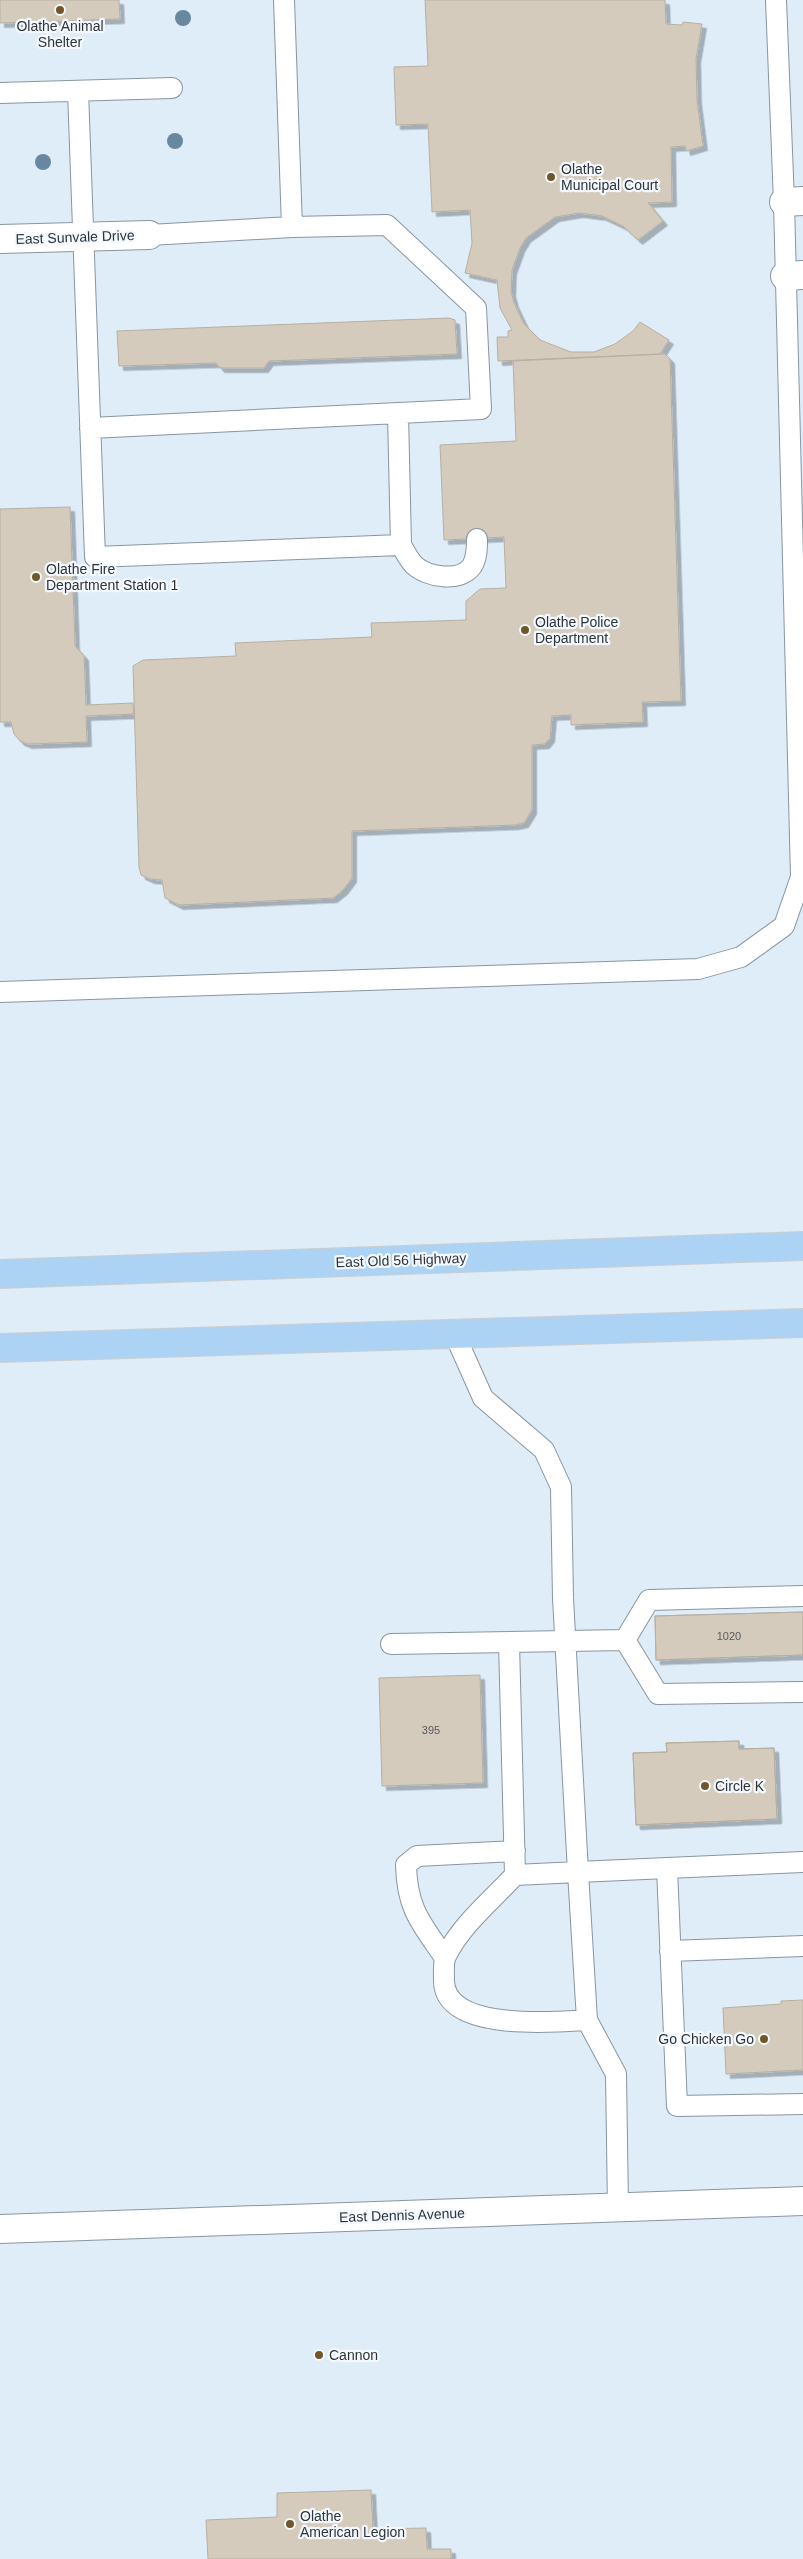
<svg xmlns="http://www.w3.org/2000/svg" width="803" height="2559" viewBox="0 0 803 2559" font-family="Arial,sans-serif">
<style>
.building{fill:#d4cbbd;stroke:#b8afa1;filter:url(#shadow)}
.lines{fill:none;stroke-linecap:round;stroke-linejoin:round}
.lane-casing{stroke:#8996a1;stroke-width:22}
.street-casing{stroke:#8996a1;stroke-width:30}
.secondary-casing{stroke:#8996a1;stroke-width:30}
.primary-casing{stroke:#cdcecf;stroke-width:30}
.lane{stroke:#fff;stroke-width:20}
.street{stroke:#fff;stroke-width:28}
.secondary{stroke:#fff;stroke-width:28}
.primary{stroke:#add3f4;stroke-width:28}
.tree{fill:#67889f}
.poi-dot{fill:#705728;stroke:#f3f9fe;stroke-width:2}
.labels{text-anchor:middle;stroke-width:4.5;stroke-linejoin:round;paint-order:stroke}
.number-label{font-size:11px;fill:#585a5a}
.poi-label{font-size:14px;fill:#2f3439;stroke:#f3f9fe;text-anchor:start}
.street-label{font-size:14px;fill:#2f3439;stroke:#f3f9fe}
</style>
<defs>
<filter id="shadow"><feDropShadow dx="4.5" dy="4.5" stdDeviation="0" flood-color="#0004"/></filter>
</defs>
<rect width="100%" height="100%" fill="#dfedf9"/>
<!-- building -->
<path class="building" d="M0,0H119L120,19L0,23Z
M425,0H665L666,24L682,25L683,22L702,24L696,59L697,100L703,146L686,151L685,146L671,147L672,202L648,203L663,221L638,240L623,226L602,216L579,213L555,217L526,238L520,248L512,270L511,292L514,303L524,324L540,340L571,352H594L615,344L633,331L640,322L669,340L660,354L498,361L497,337H508V331L512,330L500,308L497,280L465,273L472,243L470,210L432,212L428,124L396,125L394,67L428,66Z
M449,318L455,320L457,354L269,361L264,368H220L216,363L119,366L117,331Z
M665,354L670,359L681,701L642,702L643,722L571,725V715L552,716L550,738L545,744L532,745V810L524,823L515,825L352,831V878L343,890L333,898L179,905L165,898L162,880L150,879L141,875L139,867L133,666L143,660L236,656L235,643L372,637L371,623L466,620V601L480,589L506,588L504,537L444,540L440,445L516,441L513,361Z
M70,507L75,646L84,656L86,705L133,703L134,714L86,716L87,742L28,744L20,741L14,734L11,722H0V509Z
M803,1612V1655L656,1660L655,1616Z
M803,1612V1655L656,1660L655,1616Z
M480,1675L483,1783L382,1786L379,1678Z
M739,1741V1749L774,1748L777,1819L636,1825L633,1753L667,1752L666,1743Z
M739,1741V1749L774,1748L777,1819L636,1825L633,1753L667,1752L666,1743Z
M803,2000V2070L726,2074L723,2008L781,2004V2001Z
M371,2490L373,2529L426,2528L427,2549H451V2559H208L206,2520L277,2517V2493Z"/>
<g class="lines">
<defs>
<path id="lane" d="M284,0L292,227
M78,91L95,557L401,545C405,552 409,560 414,565C427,577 460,583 472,566C477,558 477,548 477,539
M0,93L172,88
M398,414L401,545
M90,428L481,409L476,308L387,225L292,227L149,235
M0,992L698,969L741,957L784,926L801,877L784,202L776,0
M454,1333L483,1398L544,1450L561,1487L563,1598L578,1872L515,1875L509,1643
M625,1640L658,1694L803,1692
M625,1640L649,1600L803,1596
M391,1644L625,1640
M667,1868L803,1862
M515,1875C492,1900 461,1925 446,1956C443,1962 444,1972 444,1979C442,2032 553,2022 587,2020
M670,1951L803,1946
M445,1958C421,1923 407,1909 406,1865L417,1856L515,1851
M618,2208L616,2074L587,2020L578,1872L667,1868L677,2106L803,2104"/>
<path id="street" d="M784,202L803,201
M0,239L149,235
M785,276L803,275"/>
<path id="secondary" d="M0,2229L803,2201"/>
<path id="primary" d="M0,1274L803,1246
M0,1348L803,1323"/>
</defs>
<!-- lane casing -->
<use href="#lane" class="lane-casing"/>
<!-- street casing -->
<use href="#street" class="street-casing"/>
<!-- secondary casing -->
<use href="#secondary" class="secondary-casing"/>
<!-- primary casing -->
<use href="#primary" class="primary-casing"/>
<!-- lane -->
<use href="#lane" class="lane"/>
<!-- street -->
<use href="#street" class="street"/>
<!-- secondary -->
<use href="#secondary" class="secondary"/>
<!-- primary -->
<use href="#primary" class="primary"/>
</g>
<!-- trees -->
<g class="tree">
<circle cx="183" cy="18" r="8"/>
<circle cx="175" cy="141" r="8"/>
<circle cx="43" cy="162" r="8"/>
</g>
<!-- markers -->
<g class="poi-dot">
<circle cx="60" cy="10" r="5"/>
<circle cx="551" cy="177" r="5"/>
<circle cx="36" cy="577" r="5"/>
<circle cx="525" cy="630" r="5"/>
<circle cx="705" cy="1786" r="5"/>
<circle cx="764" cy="2039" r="5"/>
<circle cx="319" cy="2355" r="5"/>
<circle cx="290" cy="2524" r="5"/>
</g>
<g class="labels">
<!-- number labels -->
<g class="number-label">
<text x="729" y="1640">1020</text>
<text x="431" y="1734">395</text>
</g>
<!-- poi labels -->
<g class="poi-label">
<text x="60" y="31" text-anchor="middle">Olathe Animal<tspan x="60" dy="16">Shelter</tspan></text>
<text x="561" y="174">Olathe<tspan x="561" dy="16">Municipal Court</tspan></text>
<text x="46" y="574">Olathe Fire<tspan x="46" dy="16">Department Station 1</tspan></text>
<text x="535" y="627">Olathe Police<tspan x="535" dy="16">Department</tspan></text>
<text x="715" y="1791">Circle K</text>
<text x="754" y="2044" text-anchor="end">Go Chicken Go</text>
<text x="329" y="2360">Cannon</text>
<text x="300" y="2521">Olathe<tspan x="300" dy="16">American Legion</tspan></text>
</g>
<!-- street labels -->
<g class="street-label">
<text transform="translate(75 237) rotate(-2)" y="5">East Sunvale Drive</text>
<text transform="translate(401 1260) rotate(-2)" y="5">East Old 56 Highway</text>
<text transform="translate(402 2215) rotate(-2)" y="5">East Dennis Avenue</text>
</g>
</g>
</svg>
